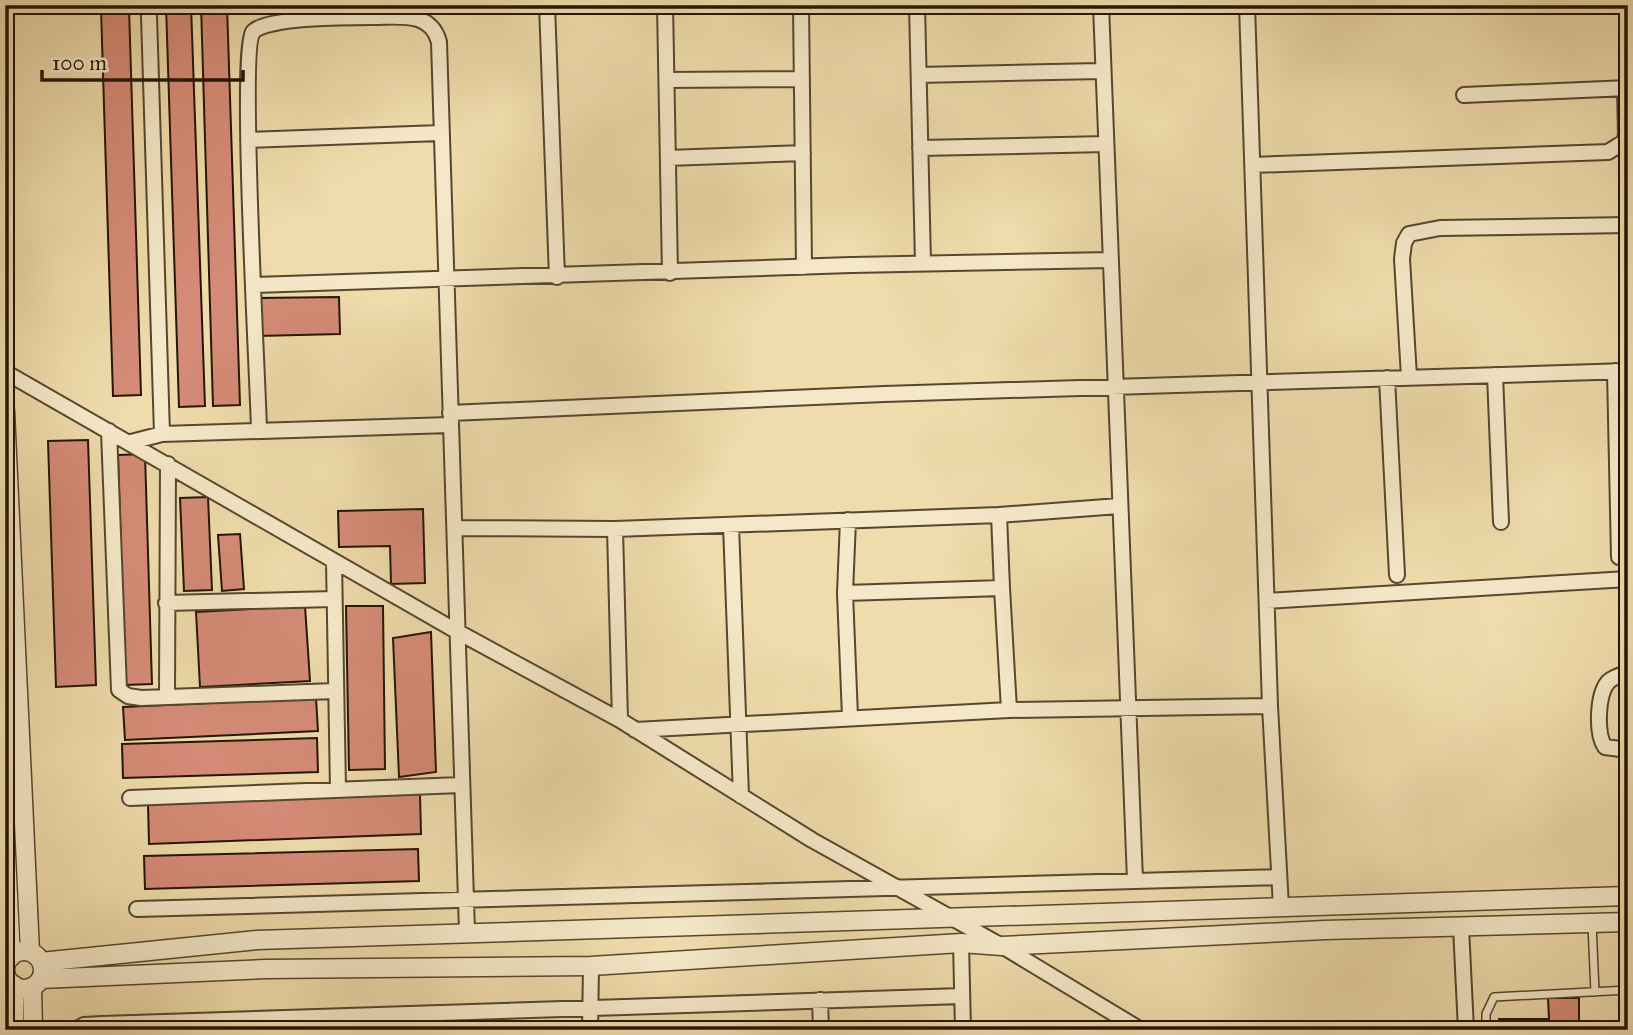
<svg xmlns="http://www.w3.org/2000/svg" width="1633" height="1035" viewBox="0 0 1633 1035" font-family="'IM FELL Great Primer',serif">
<style>
.building{fill:#d58b77;stroke:#231605;stroke-width:2}
.lines{fill:none;stroke-linecap:round;stroke-linejoin:round}
.service-casing{stroke:#56472e;stroke-width:10}
.minor-casing{stroke:#56472e;stroke-width:18}
.tertiary-casing{stroke:#56472e;stroke-width:21}
.service{stroke:#f5e8c8;stroke-width:7}
.minor{stroke:#f5e8c8;stroke-width:14}
.tertiary{stroke:#f5e8c8;stroke-width:18}
</style>
<rect width="100%" height="100%" fill="#efdbab"/>
<filter id="stains"><feTurbulence type="fractalNoise" baseFrequency=".00286" numOctaves="4"/><feColorMatrix values="0 0 0 0 .2 0 0 0 0 .09 0 0 0 0 .02 0 0 0 .5 -.17"/></filter>
<radialGradient id="worn" r=".72"><stop offset=".6" stop-color="#630" stop-opacity="0"/><stop offset="1" stop-color="#630" stop-opacity=".3"/></radialGradient>
<!-- building -->
<path class="building" d="M166,5H191L205,406L179,407Z
M201,5H227L240,405L213,406Z
M129,8L141,395L113,396L101,9Z
M339,297L340,334L258,336L257,298Z
M88,440L96,685L56,687L48,441Z
M145,454L152,684L125,685L118,455Z
M208,497L212,590L184,591L180,498Z
M423,509L425,583L391,584L390,546L339,547L338,511Z
M240,534L244,589L222,591L218,535Z
M305,606L310,681L200,687L196,612Z
M346,606H383L385,769L349,770Z
M431,632L436,772L399,777L393,638Z
M316,698L318,731L125,740L123,707Z
M317,738L318,772L123,778L122,744Z
M420,794L421,834L149,844L148,804Z
M418,849L419,881L145,889L144,856Z
M1548,998H1579V1025H1628V1030H1500L1499,1019H1549Z
M1443,1023V1030H1366L1365,1026Z"/>
<g class="lines">
<defs>
<path id="service" d="M1592,924L1595,992
M1486,1030V1014L1494,997L1628,990"/>
<path id="minor" d="M547,5L557,277
M665,5L670,273
M801,5L804,267
M917,5L923,263
M1101,5L1135,880
M1247,5L1270,706L1281,907
M149,16L162,434
M919,75L1101,71
M667,80L802,79
M1464,95L1628,88
M248,140L440,133
M920,148L1106,144
M668,158L803,153
M1253,165L1608,152L1624,142L1626,135L1625,89
M255,285L851,265L1111,260
M1615,371L1619,557
M5,372L458,632L620,720L812,840L1002,946L1141,1030
M1495,375L1501,522
M1409,377L1402,259L1404,243L1409,234L1440,228L1628,225
M1387,378L1397,575
M450,413L884,394L1628,371
M259,430C258,380 239,51 253,32C264,17 352,17 373,17C400,17 431,11 439,42L467,932
M109,431L119,690L128,696L141,698L335,691
M131,442L162,434L450,425
M999,515L1119,506
M731,525L741,796
M456,528L615,529L999,515L1002,588L845,593L850,717
M615,529L620,720
M334,561L338,790
M1002,588L1009,710
M845,593L848,520
M1267,601L1628,579
M166,603L334,599
M1628,673C1620,675 1613,677 1608,682C1597,695 1596,734 1605,747L1628,750
M167,696L168,464
M635,730L1009,710L1270,706
M130,798L461,785
M137,909L1278,877
M1461,927L1466,1030
M961,943L963,1030
M820,1000L821,1030
M76,1030L84,1025L102,1024L962,996
M590,1030L591,966"/>
<path id="tertiary" d="M5,411L30,952
M5,834L11,957
M5 970a19 19 0 1 1 38 0a19 19 0 1 1-38 0Z
M41,962L257,940L1628,896
M41,979L265,969L591,966L961,943L1002,946L1325,930L1628,922
M14,985V1030
M32,987L33,1030"/>
</defs>
<!-- service casing -->
<use href="#service" class="service-casing"/>
<!-- minor casing -->
<use href="#minor" class="minor-casing"/>
<!-- tertiary casing -->
<use href="#tertiary" class="tertiary-casing"/>
<!-- service -->
<use href="#service" class="service"/>
<!-- minor -->
<use href="#minor" class="minor"/>
<!-- tertiary -->
<use href="#tertiary" class="tertiary"/>
</g>
<!-- margin -->
<rect width="1633" height="1035" fill="none" stroke="#efdbab" stroke-width="28"/>
<rect x="7" y="7" width="1619" height="1021" fill="none" stroke="#231605" stroke-width="3.5"/>
<rect x="14" y="14" width="1605" height="1007" fill="none" stroke="#231605" stroke-width="2"/>
<!-- scale -->
<path d="M42 70v10h201v-10" fill="none" stroke="#231605" stroke-width="3.5"/>
<text x="52" y="70" font-size="21" fill="#231605" stroke="#f5e8c8" stroke-width="5" paint-order="stroke">100 m</text>
<rect width="100%" height="100%" filter="url(#stains)"/>
<rect width="100%" height="100%" fill="url(#worn)"/>
</svg>
